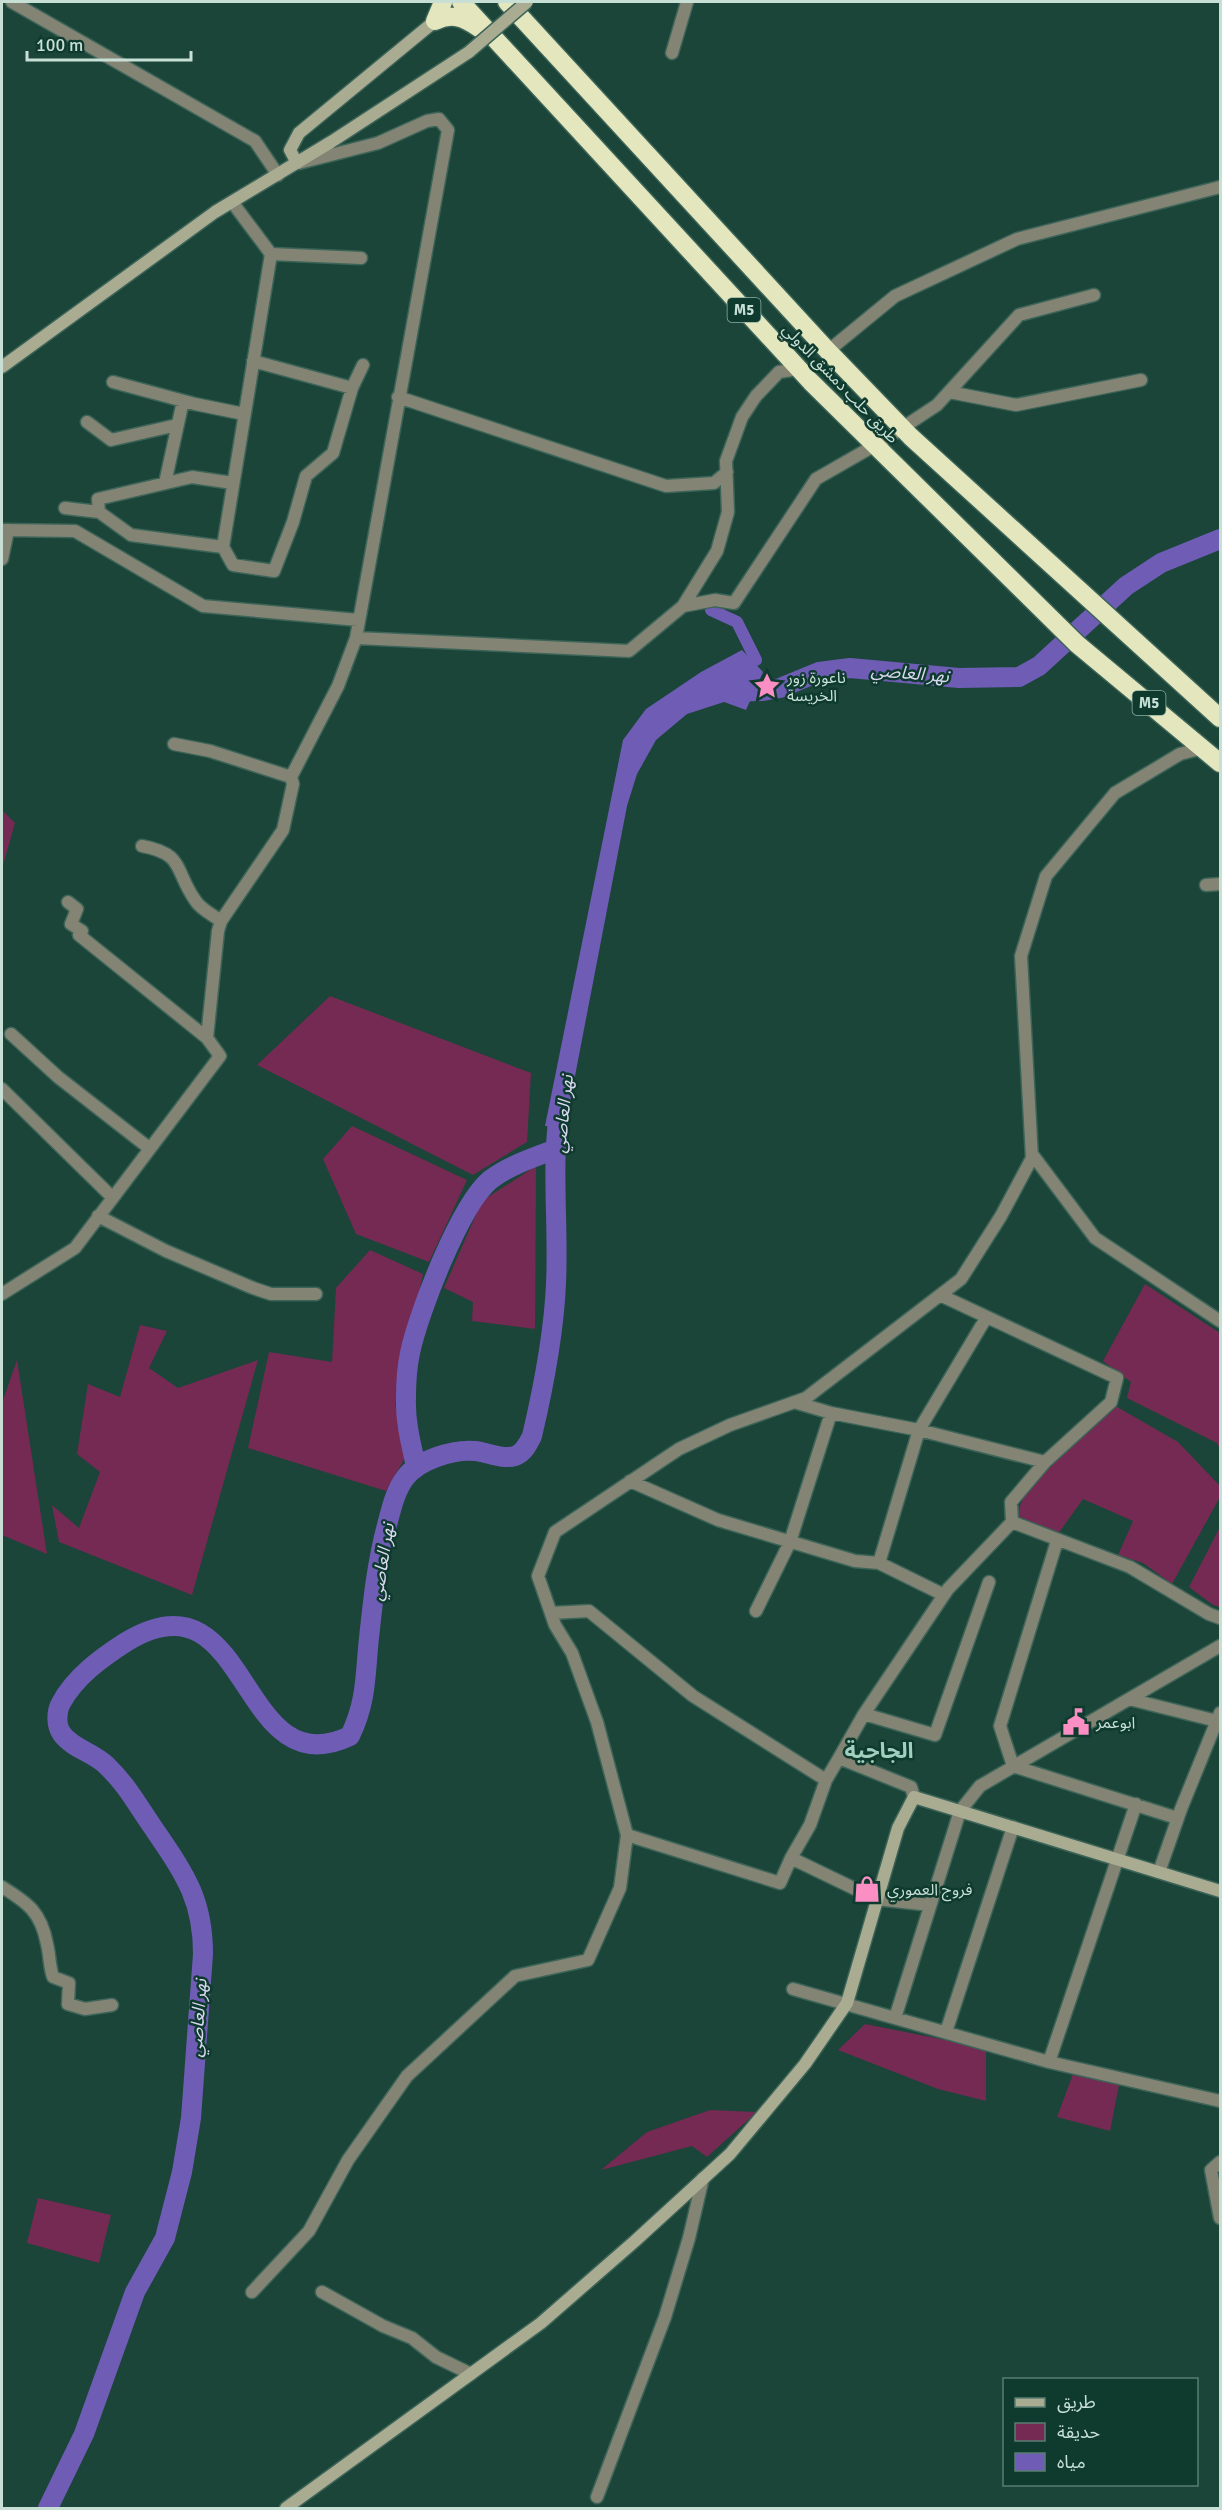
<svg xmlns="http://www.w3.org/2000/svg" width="1222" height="2510" viewBox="0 0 1222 2510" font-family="Signika,'Noto Sans Arabic',sans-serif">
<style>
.green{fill:#742a52}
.water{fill:#6e5cb5}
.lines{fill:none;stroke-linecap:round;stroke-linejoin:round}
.canal{stroke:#6e5cb5;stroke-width:12}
.river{stroke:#6e5cb5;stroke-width:20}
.street-casing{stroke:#3d6458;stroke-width:15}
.secondary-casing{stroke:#3d6458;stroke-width:15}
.highway-casing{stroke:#3d6458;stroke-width:21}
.street{stroke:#838474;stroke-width:12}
.secondary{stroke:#aaac92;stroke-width:12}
.highway{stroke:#e4e6be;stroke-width:18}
.secondary-bridge-casing{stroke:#3d6458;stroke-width:15;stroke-linecap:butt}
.secondary-bridge{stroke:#aaac92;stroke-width:12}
.labels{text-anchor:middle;stroke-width:5;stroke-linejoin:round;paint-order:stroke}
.shield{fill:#0e3b2e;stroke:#90aea4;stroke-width:1.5}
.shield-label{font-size:15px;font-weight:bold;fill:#c8dfd6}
.street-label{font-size:16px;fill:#c8dfd6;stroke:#0e3b2e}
.poi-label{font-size:16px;fill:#c8dfd6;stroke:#0e3b2e;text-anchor:start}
.water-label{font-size:18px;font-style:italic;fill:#dad8f0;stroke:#0e3b2e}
.district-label{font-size:22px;font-weight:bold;fill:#a1cfbe;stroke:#0e3b2e}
</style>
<rect width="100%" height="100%" fill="#1a4538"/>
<!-- green -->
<path class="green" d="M2,810L15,823L2,869Z
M330,996L531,1073L527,1142L473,1175L257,1065Z
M352,1126L467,1180L429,1262L356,1234L323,1159Z
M536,1166L535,1329L472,1321L473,1302L444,1288L482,1201Z
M370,1250L423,1274L395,1404L409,1451L386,1491L248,1448L269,1352L332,1362L336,1288Z
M1145,1284L1220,1333V1449L1217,1443L1127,1398L1131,1382L1103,1361Z
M140,1325L167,1331L149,1368L178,1388L258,1360L192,1595L59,1542L52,1505L79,1528L100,1472L77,1454L88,1384L120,1397Z
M17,1360L47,1554L2,1535V1403Z
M1112,1404L1178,1442L1220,1486V1497L1172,1584L1143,1563L1118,1555L1133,1521L1083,1499L1058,1534L1018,1516C1021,1480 1086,1429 1112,1404Z
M1220,1527V1607L1213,1605L1189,1587Z
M865,2024L986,2048V2101L938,2089L838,2050Z
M1073,2074L1119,2085L1110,2131L1057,2117Z
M710,2110L757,2112L707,2157L692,2146L601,2170L647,2132Z
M38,2198L111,2215L99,2263L27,2243Z"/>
<!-- water -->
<path class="water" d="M742,650L763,672L746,710L724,702L687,714L656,740L637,774L627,806L565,1128L545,1126L623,740L646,709L701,672Z"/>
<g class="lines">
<!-- canal -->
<path class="canal" d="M711,610L737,622L756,660"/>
<!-- river -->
<path class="river" d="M728,692L763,691L780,688L819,672L850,668L959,678L1019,677L1039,666L1126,586L1161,563L1220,539
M416,1466C411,1444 405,1421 406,1398C406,1384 407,1367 410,1353C418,1314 460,1205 490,1180C508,1166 534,1157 556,1149
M48,2508L84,2434L135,2292L165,2238L182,2172L191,2118L203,1954C203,1897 183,1872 152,1826C136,1803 127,1785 106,1765C94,1753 72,1748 62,1734C56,1726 56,1712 61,1703C75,1677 101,1658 126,1642C251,1565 237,1790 350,1736C367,1701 365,1675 369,1638C373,1600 377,1562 387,1525C391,1510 395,1491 405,1478C418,1460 453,1449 475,1451C487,1452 503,1460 515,1456C524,1453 528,1444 532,1436C544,1385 554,1334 556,1283C559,1222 550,1161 561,1100"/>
<defs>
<path id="street" d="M12,2L255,141L278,175
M672,53L687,2
M232,202L271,254L361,258
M828,351L895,296L1017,239L1220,187
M253,361L352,388L363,365
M113,382L195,404L244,414
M949,392L1016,405L1141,380
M398,397L666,486L714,483L727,472
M87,422L111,440L177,425
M165,483L183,401
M65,508L99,512L131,535L223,547L271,254
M99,512L98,499L192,477L233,483
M2,530L75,531L203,606L358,620
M223,547L233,565L274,571L293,522L306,476L333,453L352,388
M2,559L8,530
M683,606L717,551L728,512L726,461L742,417L756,396L779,372L798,369
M356,638L629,651L683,606L715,600L734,603L816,479L884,440L937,405L1019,315L1094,295
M174,744L210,751L291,777
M142,846C185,854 174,870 195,900C200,909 213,915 221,921
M1206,885L1220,884
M68,902L77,909L71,924L82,931L79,935L207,1038
M11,1034L58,1077L149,1148
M2,1089L113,1198
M1032,1154L1095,1238L1220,1321
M98,1216L166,1251L253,1288L271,1294H316
M2,1294L75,1248L220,1056L207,1038L218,931L221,921L283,830L293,784L291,777L338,686L356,638L448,130L439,119L427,121L378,143L299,163
M940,1295L1117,1378L1111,1402L1045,1462L1011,1502L1012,1522L1130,1567L1209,1614L1220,1618
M794,1402L831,1413L919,1430L1045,1462
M630,1481L718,1520L855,1561L879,1563
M1057,1541L1000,1726L1013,1766L1177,1818
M944,1595L879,1563L919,1430L986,1318
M756,1611L790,1542L831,1413
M551,1613L589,1611L693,1696L826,1780
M1129,1699L1217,1721
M864,1714L935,1735L989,1582
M914,1797L911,1787L839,1758L864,1714L948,1589L1012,1522
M791,1858L810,1825L826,1780L839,1758
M1159,1872L1181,1809L1220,1713
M2,1887C28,1903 41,1912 47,1944C50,1956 49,1965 53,1977L69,1983L68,2004L85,2009L112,2005
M930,1905L876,1899L791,1858L780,1883L627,1835L597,1722L572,1653L555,1625L538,1576L555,1532L679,1449L730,1425L806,1398L961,1279L1001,1216L1032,1158L1021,956L1046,876L1115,793L1180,754L1203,748
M793,1989L1049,2062L1220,2101
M895,2018L960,1811L980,1786L1220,1646
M946,2032L1013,1827
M1049,2062L1136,1804
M1220,2162L1211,2170L1220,2218
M252,2292L309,2231L348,2160L407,2076L515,1976L588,1960L620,1888L627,1835
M322,2292L383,2326L412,2338L436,2357L471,2374
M597,2497L665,2317L689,2238L703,2178"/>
<path id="secondary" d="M297,163L290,150L299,133L435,21
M2,367L215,212L331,142L469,52
M286,2508L541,2323L635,2241L730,2154L805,2064L847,2003L898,1828L914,1797L1220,1891"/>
<path id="highway" d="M443,2L435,21C453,13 463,17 479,28
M461,2L811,382L1077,644L1220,763
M507,2L828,351L911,437L1220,718"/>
</defs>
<!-- street casing -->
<use href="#street" class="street-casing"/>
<!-- secondary casing -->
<use href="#secondary" class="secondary-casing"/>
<!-- highway casing -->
<use href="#highway" class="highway-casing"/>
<!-- street -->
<use href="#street" class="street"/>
<!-- secondary -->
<use href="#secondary" class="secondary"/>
<!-- highway -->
<use href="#highway" class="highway"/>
<defs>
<path id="secondary-bridge" d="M469,52L527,2"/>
</defs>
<!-- secondary-bridge casing -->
<use href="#secondary-bridge" class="secondary-bridge-casing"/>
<!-- secondary-bridge -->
<use href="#secondary-bridge" class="secondary-bridge"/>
</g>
<!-- icons -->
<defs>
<symbol id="sight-bare" viewBox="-9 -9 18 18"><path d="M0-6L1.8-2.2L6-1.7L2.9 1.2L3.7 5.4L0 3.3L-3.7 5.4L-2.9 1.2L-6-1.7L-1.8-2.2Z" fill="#fb8fc4" stroke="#0e3b2e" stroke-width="2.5" paint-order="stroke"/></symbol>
<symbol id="civic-bare" viewBox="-9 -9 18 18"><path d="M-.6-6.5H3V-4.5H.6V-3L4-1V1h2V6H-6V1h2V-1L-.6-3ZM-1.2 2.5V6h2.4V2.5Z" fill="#fb8fc4" stroke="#0e3b2e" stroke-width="2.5" paint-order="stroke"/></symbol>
<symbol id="shop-bare" viewBox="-9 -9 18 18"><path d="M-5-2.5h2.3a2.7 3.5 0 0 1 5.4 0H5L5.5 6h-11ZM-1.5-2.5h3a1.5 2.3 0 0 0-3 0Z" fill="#fb8fc4" stroke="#0e3b2e" stroke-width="2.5" paint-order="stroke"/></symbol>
</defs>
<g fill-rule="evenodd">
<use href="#sight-bare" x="748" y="667" width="38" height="38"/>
<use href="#civic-bare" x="1057" y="1703" width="38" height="38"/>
<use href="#shop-bare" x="848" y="1870" width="38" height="38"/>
</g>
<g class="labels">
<!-- shield labels -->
<g class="shield">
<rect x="727.5" y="298" width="33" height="24" rx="4.5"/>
<rect x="1132.5" y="691" width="33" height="24" rx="4.5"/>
</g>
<g class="shield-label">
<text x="744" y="315">M5</text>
<text x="1149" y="708">M5</text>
</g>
<!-- street labels -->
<g class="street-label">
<text transform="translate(841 383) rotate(46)" y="6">طريق حلب دمشق الدولي</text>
</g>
<!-- poi labels -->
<g class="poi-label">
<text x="787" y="683">ناعورة زور<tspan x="787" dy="18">الخريسة</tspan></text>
<text x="1096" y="1728">ابوعمر</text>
<text x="887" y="1895">فروج العموري</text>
</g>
<!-- water labels -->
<g class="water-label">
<text transform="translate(910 673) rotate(5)" y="6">نهر العاصي</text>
<text transform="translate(563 1114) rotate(-84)" y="6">نهر العاصي</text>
<text transform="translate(382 1562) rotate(-81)" y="6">نهر العاصي</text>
<text transform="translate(198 2018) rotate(-86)" y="6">نهر العاصي</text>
</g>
<!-- district labels -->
<g class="district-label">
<text x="879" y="1758">الجاجية</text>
</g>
</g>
<!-- border -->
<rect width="1222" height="2510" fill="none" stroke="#c8dfd6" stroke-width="6"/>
<!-- legend -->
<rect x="1003" y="2378" width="195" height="108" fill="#0e3b2e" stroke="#587d71" stroke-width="1.5"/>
<rect x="1015" y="2398" width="30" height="9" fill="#aaac92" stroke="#587d71" stroke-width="1.5"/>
<text x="1057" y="2408" font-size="18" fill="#c8dfd6">طريق</text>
<rect x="1015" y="2423" width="30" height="18" fill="#742a52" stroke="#587d71" stroke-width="1.5"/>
<text x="1057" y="2438" font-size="18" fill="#c8dfd6">حديقة</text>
<rect x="1015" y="2453" width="30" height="18" fill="#6e5cb5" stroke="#587d71" stroke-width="1.5"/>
<text x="1057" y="2468" font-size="18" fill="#c8dfd6">مياه</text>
<!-- scale -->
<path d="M27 51v9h164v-9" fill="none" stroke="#c8dfd6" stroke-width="3"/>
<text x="36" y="51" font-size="18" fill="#c8dfd6" stroke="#0e3b2e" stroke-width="4.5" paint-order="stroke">100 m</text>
</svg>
